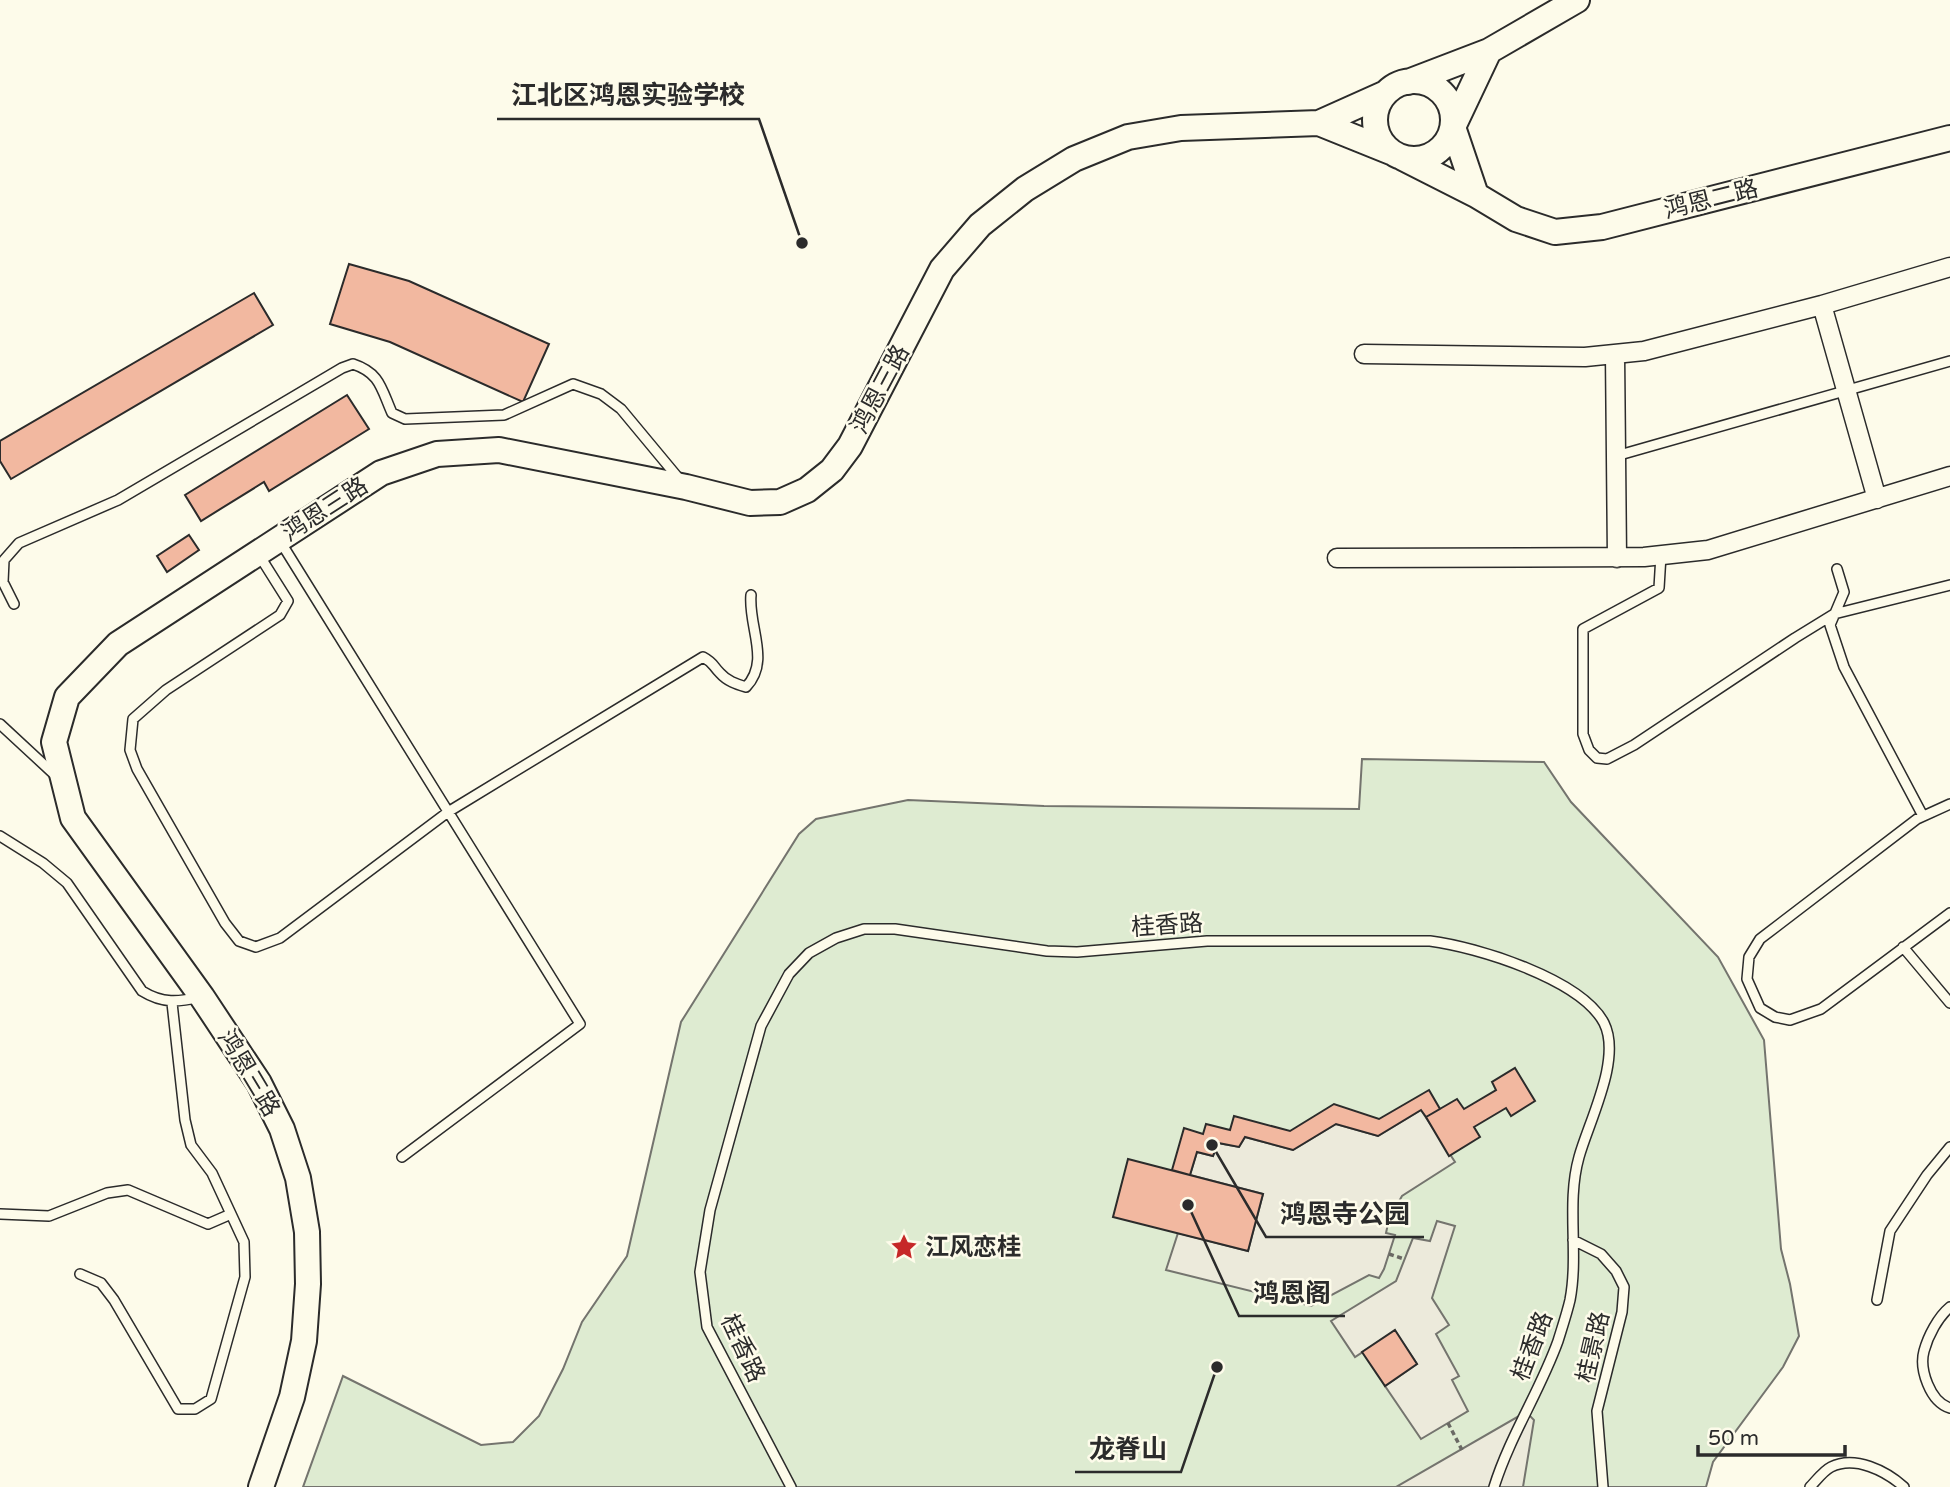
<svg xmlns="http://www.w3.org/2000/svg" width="1950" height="1487" viewBox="0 0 1950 1487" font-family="'Varela Round','Noto Sans SC',sans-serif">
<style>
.green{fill:#deebd1;stroke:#74746e;stroke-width:2}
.parking{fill:#eceadb;stroke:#74746e;stroke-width:2}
.building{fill:#f2b8a0;stroke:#2b2b2b;stroke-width:2}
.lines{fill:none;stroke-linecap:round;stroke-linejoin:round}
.lane-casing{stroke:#2b2b2b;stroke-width:12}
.street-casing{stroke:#2b2b2b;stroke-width:21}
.secondary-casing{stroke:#2b2b2b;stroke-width:28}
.path{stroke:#6a6964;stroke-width:3.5;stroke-dasharray:5 3.5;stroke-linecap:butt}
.lane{stroke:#fdfbea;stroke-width:9}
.street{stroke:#fdfbea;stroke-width:18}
.secondary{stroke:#fdfbea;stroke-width:24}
.labels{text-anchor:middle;stroke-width:5;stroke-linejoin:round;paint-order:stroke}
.street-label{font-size:24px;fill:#2b2b2b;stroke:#fdfbea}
.poi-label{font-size:24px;font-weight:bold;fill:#2b2b2b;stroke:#fdfbea;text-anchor:start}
.leader{fill:none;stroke:#2b2b2b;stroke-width:2.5}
.callout-dot{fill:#2b2b2b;stroke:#fdfbea;stroke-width:2.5}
.callout-label{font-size:26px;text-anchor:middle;font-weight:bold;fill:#2b2b2b;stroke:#fdfbea;stroke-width:5;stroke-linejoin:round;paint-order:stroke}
</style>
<rect width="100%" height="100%" fill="#fdfbea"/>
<!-- green -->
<path class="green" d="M1362,759L1544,762L1571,802L1718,957L1764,1040L1781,1249L1790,1284L1799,1336L1783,1367L1713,1462L1706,1487H303L343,1376L481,1445L513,1442L539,1416L563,1369L582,1322L627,1256L681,1022L799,834L816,819L908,800L1044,806L1359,809Z"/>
<!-- parking -->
<path class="parking" d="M1421,1110L1455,1162L1402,1196L1389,1219L1386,1233L1395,1235L1384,1269L1379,1278L1369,1275L1311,1306L1166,1270L1178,1233L1248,1251L1263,1194L1190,1175L1197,1152L1213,1156L1218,1143L1239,1147L1245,1137L1293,1150L1336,1124L1378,1136Z
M1437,1221L1455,1226L1432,1298L1449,1325L1436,1334L1459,1376L1452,1380L1468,1411L1421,1439L1385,1386L1417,1364L1395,1331L1355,1357L1331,1321L1396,1281L1413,1238L1430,1241Z
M1526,1412L1534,1420L1523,1487H1396Z"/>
<!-- building -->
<path class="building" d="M349,264L409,281L549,344L523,402L390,342L330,324Z
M254,293L273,325L11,479L0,461V441Z
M347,395L369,429L269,491L264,482L201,521L185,495Z
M189,535L199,550L167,572L157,556Z
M1515,1068L1535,1101L1511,1116L1506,1108L1474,1127L1480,1137L1449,1156L1426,1117L1457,1099L1464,1109L1496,1090L1492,1082Z
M1429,1090L1440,1109L1426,1117L1421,1110L1378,1136L1336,1124L1293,1150L1245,1137L1239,1147L1218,1143L1213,1156L1197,1152L1190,1175L1172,1170L1184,1128L1203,1134L1206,1124L1230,1130L1234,1116L1290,1131L1334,1104L1379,1119Z
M1128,1159L1263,1194L1248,1251L1113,1217Z
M1395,1330L1417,1364L1385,1386L1362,1352Z"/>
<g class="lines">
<defs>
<path id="lane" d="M1616,456L1950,361
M280,541L580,1024L402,1157
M259,555L288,601L280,615L166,690L133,719L130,750L137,769L225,923L239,941L256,947L280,938L448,812L703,657C714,663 712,665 720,673C727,681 736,684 746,687C771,661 748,627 751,595
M1661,555L1659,588L1583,629V734L1589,750L1597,758L1607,759L1634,745L1795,638L1834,614L1950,585
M1837,569L1844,592L1830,625L1844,667L1923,816
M14,604L3,582L4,560L19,543L118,500L342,368L353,364C380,373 381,388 392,413L405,419L504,415L573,384L601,394L621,409L680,480
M0,724L55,775
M1950,804L1917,819L1760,939L1749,957L1747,979L1760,1008L1775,1017L1790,1020L1821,1009L1950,913
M0,836L43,863L67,883L142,991C163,1004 178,1002 201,997
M1903,947L1950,1003
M0,1214L49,1216L107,1193L128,1190L208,1224L231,1214
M1573,1240L1601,1254L1616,1271L1624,1287L1622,1312L1597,1411L1603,1487
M80,1274L101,1283L114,1300L178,1409H195L211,1399L245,1277L244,1242L212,1173L191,1145L185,1120L172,1003
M1877,1300L1890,1231L1927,1175L1950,1147
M1950,1307C1938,1317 1928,1336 1924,1351C1919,1369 1930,1402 1950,1408
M791,1487L707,1327L700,1272L710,1210L761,1026L789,974L809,953L836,938L864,929H895L1047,951L1077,952L1207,941H1430C1477,947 1581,979 1604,1023C1622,1059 1589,1121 1579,1157C1566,1203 1579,1253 1570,1300C1567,1313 1562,1328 1558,1341C1540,1391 1510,1436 1494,1487
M1810,1487C1816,1481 1823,1471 1831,1467C1855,1455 1886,1471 1904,1487"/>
<path id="street" d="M1822,305L1877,499
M1364,354L1585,357L1644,351L1822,305L1950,267
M1615,354L1617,558
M1337,558L1644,557L1708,550L1950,476"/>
<path id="secondary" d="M1375 120a39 39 0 1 1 78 0a39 39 0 1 1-78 0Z
M1408,82L1489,51L1577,0
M1319,123L1391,152
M1403,158L1476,195L1516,219L1555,232L1602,227L1950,138
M1476,195L1453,127L1489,51
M261,1487L292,1397L304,1341L308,1284L307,1232L298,1178L282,1129L259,1083L202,997L73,818L54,742L67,697L118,644L381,473L437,454L499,450L686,487L750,503L780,502L807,490L832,470L850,446L942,269L980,225L1025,189L1074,159L1128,137L1181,128L1319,123L1386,93"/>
</defs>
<!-- lane casing -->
<use href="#lane" class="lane-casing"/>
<!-- street casing -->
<use href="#street" class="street-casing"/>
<!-- secondary casing -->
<use href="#secondary" class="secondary-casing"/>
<!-- path -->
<path class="path" d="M1389,1254L1404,1259
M1448,1423L1462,1450"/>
<!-- lane -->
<use href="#lane" class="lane"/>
<!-- street -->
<use href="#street" class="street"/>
<!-- secondary -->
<use href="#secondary" class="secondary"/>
</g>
<!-- icons -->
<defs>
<symbol id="sight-bare" viewBox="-9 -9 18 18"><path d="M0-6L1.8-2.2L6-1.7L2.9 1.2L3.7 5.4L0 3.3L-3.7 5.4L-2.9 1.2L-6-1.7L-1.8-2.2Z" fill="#c62828" stroke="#fdfbea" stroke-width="2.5" paint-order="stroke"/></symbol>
</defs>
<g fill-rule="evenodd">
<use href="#sight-bare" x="885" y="1228" width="38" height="38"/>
</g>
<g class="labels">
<!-- street labels -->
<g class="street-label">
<text transform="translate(1711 199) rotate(-14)" y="8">鸿恩二路</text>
<text transform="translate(880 389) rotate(-62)" y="8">鸿恩三路</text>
<text transform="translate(325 509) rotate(-33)" y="8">鸿恩三路</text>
<text transform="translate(1167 925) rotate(-4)" y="8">桂香路</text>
<text transform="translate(249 1073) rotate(59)" y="8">鸿恩三路</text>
<text transform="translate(1532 1346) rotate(-69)" y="8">桂香路</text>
<text transform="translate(1593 1347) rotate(-77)" y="8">桂景路</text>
<text transform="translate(743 1348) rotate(65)" y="8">桂香路</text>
</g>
<!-- poi labels -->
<g class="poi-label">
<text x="925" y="1255">江风恋桂</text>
</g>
</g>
<!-- callouts -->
<path class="leader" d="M802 243L759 119H497M1212 1145L1266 1237H1424M1188 1205L1239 1316H1345M1217 1367L1181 1472H1075"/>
<g class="callout-dot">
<circle cx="802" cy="243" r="7"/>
<circle cx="1212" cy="1145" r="7"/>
<circle cx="1188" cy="1205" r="7"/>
<circle cx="1217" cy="1367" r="7"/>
</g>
<g class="callout-label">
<text x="628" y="104">江北区鸿恩实验学校</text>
<text x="1345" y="1223">鸿恩寺公园</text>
<text x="1292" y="1302">鸿恩阁</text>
<text x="1128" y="1458">龙脊山</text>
</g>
<!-- scale -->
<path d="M1698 1445v10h147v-10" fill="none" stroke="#2b2b2b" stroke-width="3.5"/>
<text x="1708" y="1445" font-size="21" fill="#2b2b2b" stroke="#fdfbea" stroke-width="5" paint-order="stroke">50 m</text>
</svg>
